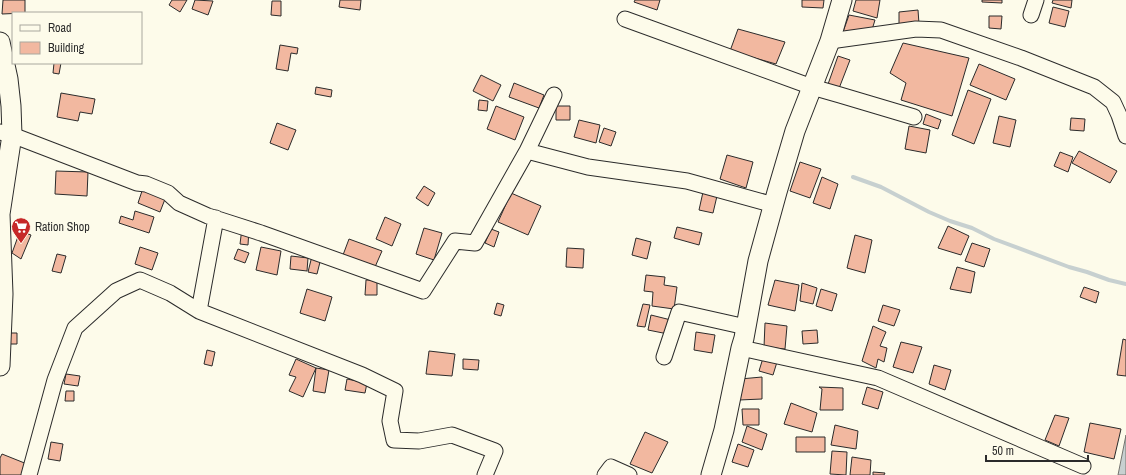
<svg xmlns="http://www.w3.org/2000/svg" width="1126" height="475" viewBox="0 0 1126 475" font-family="'Archivo Narrow',sans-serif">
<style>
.water{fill:#c7d0d0;stroke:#74746e}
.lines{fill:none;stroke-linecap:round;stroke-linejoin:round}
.stream{stroke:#c7d0d0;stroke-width:4}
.building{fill:#f2b8a0;stroke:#2b2b2b}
.minor-casing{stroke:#2b2b2b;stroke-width:17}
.major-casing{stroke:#2b2b2b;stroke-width:21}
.minor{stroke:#fdfbea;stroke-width:15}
.major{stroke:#fdfbea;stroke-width:19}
.labels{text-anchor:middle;stroke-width:3;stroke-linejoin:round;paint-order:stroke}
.poi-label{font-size:12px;fill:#2b2b2b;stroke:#fdfbea;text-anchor:start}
</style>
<rect width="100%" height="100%" fill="#fdfbea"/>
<!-- water -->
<path class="water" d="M1126,435V475H1118Z"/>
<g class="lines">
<!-- stream -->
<path class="stream" d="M853,177L881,187L929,212L950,221L972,228L994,239L1069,267L1087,272L1109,280L1126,284"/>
</g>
<!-- building -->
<path class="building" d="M3,0H25V13L2,14Z
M172,0H187L180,12L169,5Z
M195,0L213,1L208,15L192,9Z
M340,0H361L360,10L339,7Z
M635,0H660L657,10L634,2Z
M802,0H824L823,8L802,7Z
M856,0H880L877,18L853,11Z
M982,0H1002V3L982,2Z
M1053,0H1072L1071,8L1052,3Z
M272,1H281V16L271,15Z
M1053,7L1069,11L1065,27L1049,23Z
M918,10L919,24L899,25V12Z
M849,15L875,20L871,33L843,32Z
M989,16H1002L1001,29L989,28Z
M738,29L785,42L776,64L730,51Z
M903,43L969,58L952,116L901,100L906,83L890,73Z
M280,45L298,48L297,54L291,53L288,71L276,69Z
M838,56L850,60L838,91L827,87Z
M54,63H61L59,74L53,73Z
M979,64L1015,79L1006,100L970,85Z
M481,75L501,85L493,101L473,91Z
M514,83L544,95L539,108L509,97Z
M316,87L332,90L331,97L315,94Z
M968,90L991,99L974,144L952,135Z
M61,93L95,99L92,114L80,112L78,121L57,117Z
M479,100L488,101L487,111L478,110Z
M496,106L524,117L515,140L487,129Z
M556,106H570V120H556Z
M926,114L941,120L938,129L923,124Z
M999,116L1016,120L1010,147L993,143Z
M1071,118L1085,119L1084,131L1070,130Z
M579,120L600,125L596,143L574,137Z
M277,123L296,130L288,150L270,143Z
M909,126L930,130L926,153L905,149Z
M604,128L616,132L611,146L599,142Z
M1079,151L1117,171L1110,183L1072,163Z
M1060,152L1073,157L1068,172L1054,166Z
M727,155L753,162L746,188L720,179Z
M800,162L821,169L810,198L790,191Z
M56,171L88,172L87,196L55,194Z
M822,177L838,184L830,209L813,203Z
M144,185L167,194L160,212L138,203Z
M424,186L435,193L428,206L416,198Z
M703,192L717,196L713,213L699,210Z
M511,193L541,206L528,235L498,222Z
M135,211L154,217L149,233L119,223L121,216L133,220Z
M385,217L401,224L392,246L376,239Z
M948,226L969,236L961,255L938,248Z
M677,227L702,233L699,245L674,238Z
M242,228L249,229L248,245L240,244Z
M424,228L442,233L434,260L416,254Z
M491,229L499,232L494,247L485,243Z
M20,231L31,235L21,259L12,253Z
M855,235L872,240L865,273L847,268Z
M636,238L651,242L647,259L632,255Z
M349,239L382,251L375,267L343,255Z
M972,243L990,249L984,267L965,261Z
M140,247L158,253L152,270L135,264Z
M261,247L281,251L277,275L256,270Z
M567,248L584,249L583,268L566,267Z
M238,249L249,253L245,263L234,259Z
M57,254L66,256L61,273L52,271Z
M291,256L308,258L307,271L290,269Z
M312,256L321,258L317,274L308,272Z
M957,267L975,272L971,293L950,289Z
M646,275L665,277L664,285L677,287L674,309L652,306L653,292L644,291Z
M366,280H377V295H365Z
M775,280L799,285L795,311L768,305Z
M802,283L817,288L813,304L800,301Z
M1084,287L1099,292L1096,303L1080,297Z
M307,289L332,297L325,321L300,313Z
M821,289L837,294L832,311L816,306Z
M497,303L504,305L501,316L494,314Z
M643,304L650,305L645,327L637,326Z
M883,305L900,310L894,326L878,321Z
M651,315L671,320L668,334L648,330Z
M765,323L787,326L785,349L764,347Z
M873,326L886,332L880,346L887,348L884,362L878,359L876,368L862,361Z
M817,330L818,343L803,344L802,331Z
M696,332L715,335L712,353L694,350Z
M8,333H17V344H7Z
M1123,339L1126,340V376L1117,375Z
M901,342L922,347L913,373L893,367Z
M207,350L215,352L212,366L204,364Z
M429,351L455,354L452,376L426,374Z
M763,358L777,362L773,375L759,371Z
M296,359L316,368L303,397L289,391L296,377L289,375Z
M463,359L479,360L478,370L463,369Z
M934,365L951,370L945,390L929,384Z
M316,368L329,370L325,393L313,391Z
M66,374L80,376L78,386L64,384Z
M762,377V399L739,400L740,379Z
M347,379L367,383L365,393L345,390Z
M819,387L843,388V410H820L822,389Z
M867,387L883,392L878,409L862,404Z
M66,391H74V401H65Z
M791,403L817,413L812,432L784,424Z
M742,409H759V425H743Z
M1055,415L1069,418L1059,446L1045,440Z
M1090,423L1121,429L1114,459L1084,452Z
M835,425L858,431L856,449L831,445Z
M747,426L767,434L762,450L742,442Z
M645,432L668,442L652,473L630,464Z
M796,437H825V452H796Z
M51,442L63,444L60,461L48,459Z
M738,444L754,450L748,467L732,462Z
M832,451L847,452L846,475L830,474Z
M2,454L27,464L22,475H0V458Z
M852,457L871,460L870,475H850Z
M873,472L885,473L884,475H873Z"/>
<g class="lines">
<defs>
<path id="minor" d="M1031,15L1036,0
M625,19L812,87L840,95L914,117
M830,41L916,29L941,30L1021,58L1094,87L1113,102L1119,115L1126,136
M0,132L12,135L137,183L146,184L168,193L179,203L208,216L261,233L423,291L455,241L475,243L527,151L588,167L687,181L774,205
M527,151L554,95
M199,311L216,218
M741,348L878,378L1083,466
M664,357L679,312L746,327
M29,475L55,380L75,328L116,291L140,280L170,293L199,311L362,375L395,391L390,421L394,440L419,441L452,435L495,451L485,475
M605,475L611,467L629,475"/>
<path id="major" d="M0,42L8,79L11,106L12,135L0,214L3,294L0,366
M711,475L724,430L741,348L744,338L758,261L777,192L795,131L830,41L842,0"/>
</defs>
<!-- minor casing -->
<use href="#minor" class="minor-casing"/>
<!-- major casing -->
<use href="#major" class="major-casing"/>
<!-- minor -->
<use href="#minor" class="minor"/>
<!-- major -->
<use href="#major" class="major"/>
</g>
<!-- icons -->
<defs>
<symbol id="supermarket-pin" viewBox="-11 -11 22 30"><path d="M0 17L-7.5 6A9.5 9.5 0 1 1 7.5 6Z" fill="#c62828" stroke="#fdfbea"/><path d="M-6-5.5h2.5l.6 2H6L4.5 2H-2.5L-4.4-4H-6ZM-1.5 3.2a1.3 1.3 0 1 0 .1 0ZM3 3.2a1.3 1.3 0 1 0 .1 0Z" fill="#fff"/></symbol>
</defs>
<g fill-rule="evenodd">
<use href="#supermarket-pin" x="10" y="216" width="22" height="30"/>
</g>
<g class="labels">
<!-- poi labels -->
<g class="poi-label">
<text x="35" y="231">Ration Shop</text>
</g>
</g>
<!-- legend -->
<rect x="12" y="12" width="130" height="52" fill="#fdfbea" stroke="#a9a89e"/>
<rect x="20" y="25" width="20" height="6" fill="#fdfbea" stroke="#a9a89e"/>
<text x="48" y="32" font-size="12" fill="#2b2b2b">Road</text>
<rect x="20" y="42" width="20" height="12" fill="#f2b8a0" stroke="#a9a89e"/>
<text x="48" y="52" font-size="12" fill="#2b2b2b">Building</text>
<!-- scale -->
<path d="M986 455v6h102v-6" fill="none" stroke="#2b2b2b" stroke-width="2"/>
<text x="992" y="455" font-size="12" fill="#2b2b2b" stroke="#fdfbea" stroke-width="3" paint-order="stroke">50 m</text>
</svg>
